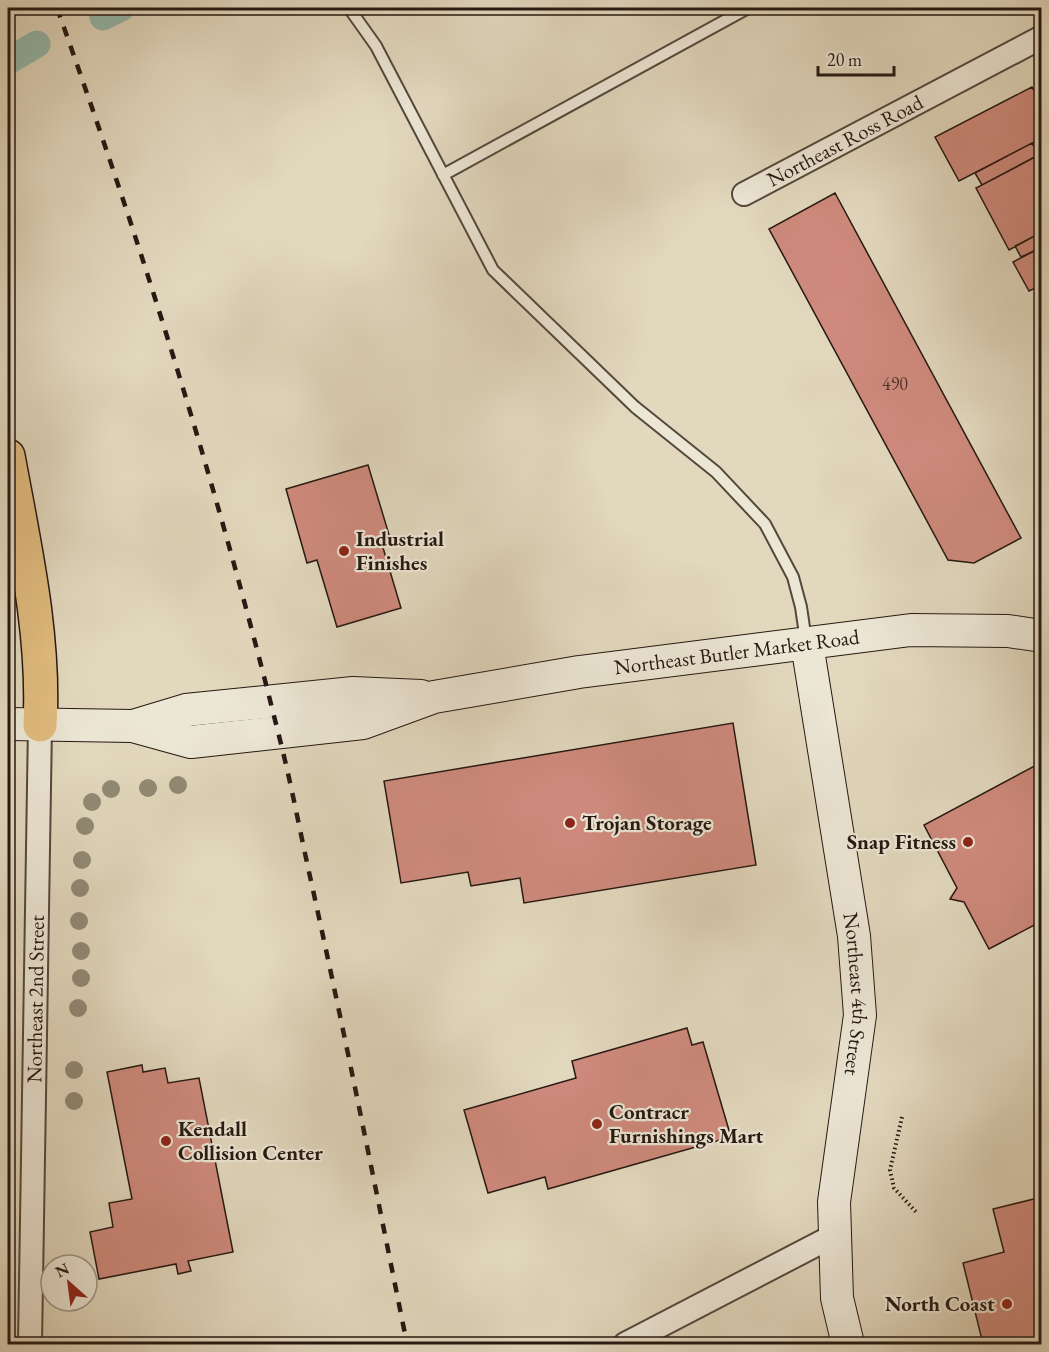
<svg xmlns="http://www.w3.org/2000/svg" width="1049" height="1352" viewBox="0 0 1049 1352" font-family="'EB Garamond',serif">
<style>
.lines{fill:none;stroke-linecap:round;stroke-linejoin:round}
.canal{stroke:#95baae;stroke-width:27}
.building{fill:#cf8a7d;stroke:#251812;stroke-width:1.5}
.lane-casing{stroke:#54483d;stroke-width:14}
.street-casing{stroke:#54483d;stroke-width:26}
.secondary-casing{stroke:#251812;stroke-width:34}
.highway-casing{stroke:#251812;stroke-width:36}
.path{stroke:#251812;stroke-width:4;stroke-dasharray:1.5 3;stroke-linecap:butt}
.lane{stroke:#ece6d5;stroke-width:10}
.street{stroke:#ece6d5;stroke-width:22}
.secondary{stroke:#ece6d5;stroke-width:32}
.highway{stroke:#e1bc7f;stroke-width:33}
.rail{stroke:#251812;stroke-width:4.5;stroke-dasharray:10 10;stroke-linecap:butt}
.tree{fill:#918a75}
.poi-dot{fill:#8f2418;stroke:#ece6d5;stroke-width:2}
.labels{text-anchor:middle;stroke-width:4.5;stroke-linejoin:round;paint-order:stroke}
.number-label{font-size:18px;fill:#50342d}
.street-label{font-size:21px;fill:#251812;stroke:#ece6d5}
.poi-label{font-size:21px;font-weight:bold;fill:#251812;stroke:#ece6d5;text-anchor:start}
</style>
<rect width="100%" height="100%" fill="#e2d8be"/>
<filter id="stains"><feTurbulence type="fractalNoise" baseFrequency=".00333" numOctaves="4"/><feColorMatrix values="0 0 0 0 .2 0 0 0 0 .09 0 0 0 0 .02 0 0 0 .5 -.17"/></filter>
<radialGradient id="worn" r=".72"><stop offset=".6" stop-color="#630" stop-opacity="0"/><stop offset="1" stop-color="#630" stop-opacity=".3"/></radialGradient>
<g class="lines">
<!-- canal -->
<path class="canal" d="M103,17L121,8
M8,61L37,44"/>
</g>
<!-- building -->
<path class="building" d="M1032,87L1042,105V138L959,181L935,137Z
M1032,143L1039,155L982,185L975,173Z
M1042,153V232L1009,250L976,188Z
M835,193L1021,538L974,563L948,560L769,229Z
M1042,232V247L1021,257L1015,246Z
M1042,247V285L1029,291L1013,262Z
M368,465L390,538L381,541L401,608L337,627L317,560L307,563L286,489Z
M733,723L756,865L524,903L520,878L471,886L468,872L401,883L384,781Z
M1042,762V921L989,949L964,902L950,899L957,888L924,825Z
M687,1028L692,1045L703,1042L731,1137L548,1189L545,1177L488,1193L464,1110L576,1078L572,1061Z
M142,1065L143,1072L165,1068L168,1083L199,1078L233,1252L188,1261L191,1271L178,1274L176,1264L99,1279L90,1232L113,1227L109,1203L132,1199L107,1072Z
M1042,1197V1344H983L963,1263L1004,1252L993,1209Z"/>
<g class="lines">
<defs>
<path id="lane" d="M349,8L376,46L493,270L635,407L716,472L765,524L793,577L801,607L806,641
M443,175L748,8"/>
<g id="street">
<path id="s1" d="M744,194L1042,37"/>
<path id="s2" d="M30,1344L40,725"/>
<path d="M625,1344L835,1235"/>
</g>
<g id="secondary">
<path id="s3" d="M807,644L854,936L860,1015L834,1202L837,1298L848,1344"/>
<path id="s4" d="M8,724L133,726L191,742L363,723L434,697L579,672L911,630L1008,631L1042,636"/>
<path d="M133,726L186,710L353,693L421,696"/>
</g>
<path id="highway" d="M8,456C24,544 45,635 40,725"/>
</defs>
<!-- lane casing -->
<use href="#lane" class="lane-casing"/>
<!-- street casing -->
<use href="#street" class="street-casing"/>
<!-- secondary casing -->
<use href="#secondary" class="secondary-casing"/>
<!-- highway casing -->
<use href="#highway" class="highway-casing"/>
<!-- path -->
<path class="path" d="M902,1117L890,1170L894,1188L917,1213"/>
<!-- lane -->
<use href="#lane" class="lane"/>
<!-- street -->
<use href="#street" class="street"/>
<!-- secondary -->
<use href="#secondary" class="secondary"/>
<!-- highway -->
<use href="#highway" class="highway"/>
<!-- rail -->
<path class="rail" d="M57,8C142,246 217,486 278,732C291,782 300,832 311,881C345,1035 376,1190 407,1344"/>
</g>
<!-- trees -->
<g class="tree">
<circle cx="178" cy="785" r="9"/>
<circle cx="148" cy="788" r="9"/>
<circle cx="111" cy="789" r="9"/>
<circle cx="92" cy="802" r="9"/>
<circle cx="85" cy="826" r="9"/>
<circle cx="82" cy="860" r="9"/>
<circle cx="80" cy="888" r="9"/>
<circle cx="79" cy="921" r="9"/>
<circle cx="81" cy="951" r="9"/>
<circle cx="81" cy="978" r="9"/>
<circle cx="78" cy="1008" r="9"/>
<circle cx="74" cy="1070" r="9"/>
<circle cx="74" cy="1101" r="9"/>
</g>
<!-- markers -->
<g class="poi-dot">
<circle cx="344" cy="551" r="6"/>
<circle cx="570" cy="823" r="6"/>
<circle cx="968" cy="842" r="6"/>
<circle cx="597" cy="1124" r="6"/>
<circle cx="166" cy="1141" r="6"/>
<circle cx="1007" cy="1304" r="6"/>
</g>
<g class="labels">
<!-- number labels -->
<g class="number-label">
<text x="895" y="390">490</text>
</g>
<!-- street labels -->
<g class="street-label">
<text dy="7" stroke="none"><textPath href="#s1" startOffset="114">Northeast Ross Road</textPath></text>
<text dy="7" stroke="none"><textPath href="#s4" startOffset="740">Northeast Butler Market Road</textPath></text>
<text dy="7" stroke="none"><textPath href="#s3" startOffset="354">Northeast 4th Street</textPath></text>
<text dy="7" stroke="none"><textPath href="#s2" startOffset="345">Northeast 2nd Street</textPath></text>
</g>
<!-- poi labels -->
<g class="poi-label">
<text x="356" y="546">Industrial<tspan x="356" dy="24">Finishes</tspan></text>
<text x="582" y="830">Trojan Storage</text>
<text x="956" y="849" text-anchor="end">Snap Fitness</text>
<text x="609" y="1119">Contracr<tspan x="609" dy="24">Furnishings Mart</tspan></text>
<text x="178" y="1136">Kendall<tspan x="178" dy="24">Collision Center</tspan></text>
<text x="995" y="1311" text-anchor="end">North Coast</text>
</g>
</g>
<!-- margin -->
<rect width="1049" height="1352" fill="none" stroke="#e2d8be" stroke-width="30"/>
<rect x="9" y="9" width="1031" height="1334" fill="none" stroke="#251812" stroke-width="3"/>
<rect x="15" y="15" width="1019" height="1322" fill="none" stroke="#251812" stroke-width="1.5"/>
<!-- north arrow -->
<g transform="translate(69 1283) rotate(332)"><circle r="28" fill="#ece6d5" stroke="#9c9487" stroke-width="1.5"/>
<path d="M0-4.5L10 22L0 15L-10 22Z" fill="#8f2418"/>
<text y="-9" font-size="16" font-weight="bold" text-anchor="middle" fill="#251812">N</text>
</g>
<!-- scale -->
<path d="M818 66v9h76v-9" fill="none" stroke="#251812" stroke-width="3"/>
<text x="827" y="66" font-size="18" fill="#251812" stroke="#ece6d5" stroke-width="4.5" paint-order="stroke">20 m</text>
<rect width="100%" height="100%" filter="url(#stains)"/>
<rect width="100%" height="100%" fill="url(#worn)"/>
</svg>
